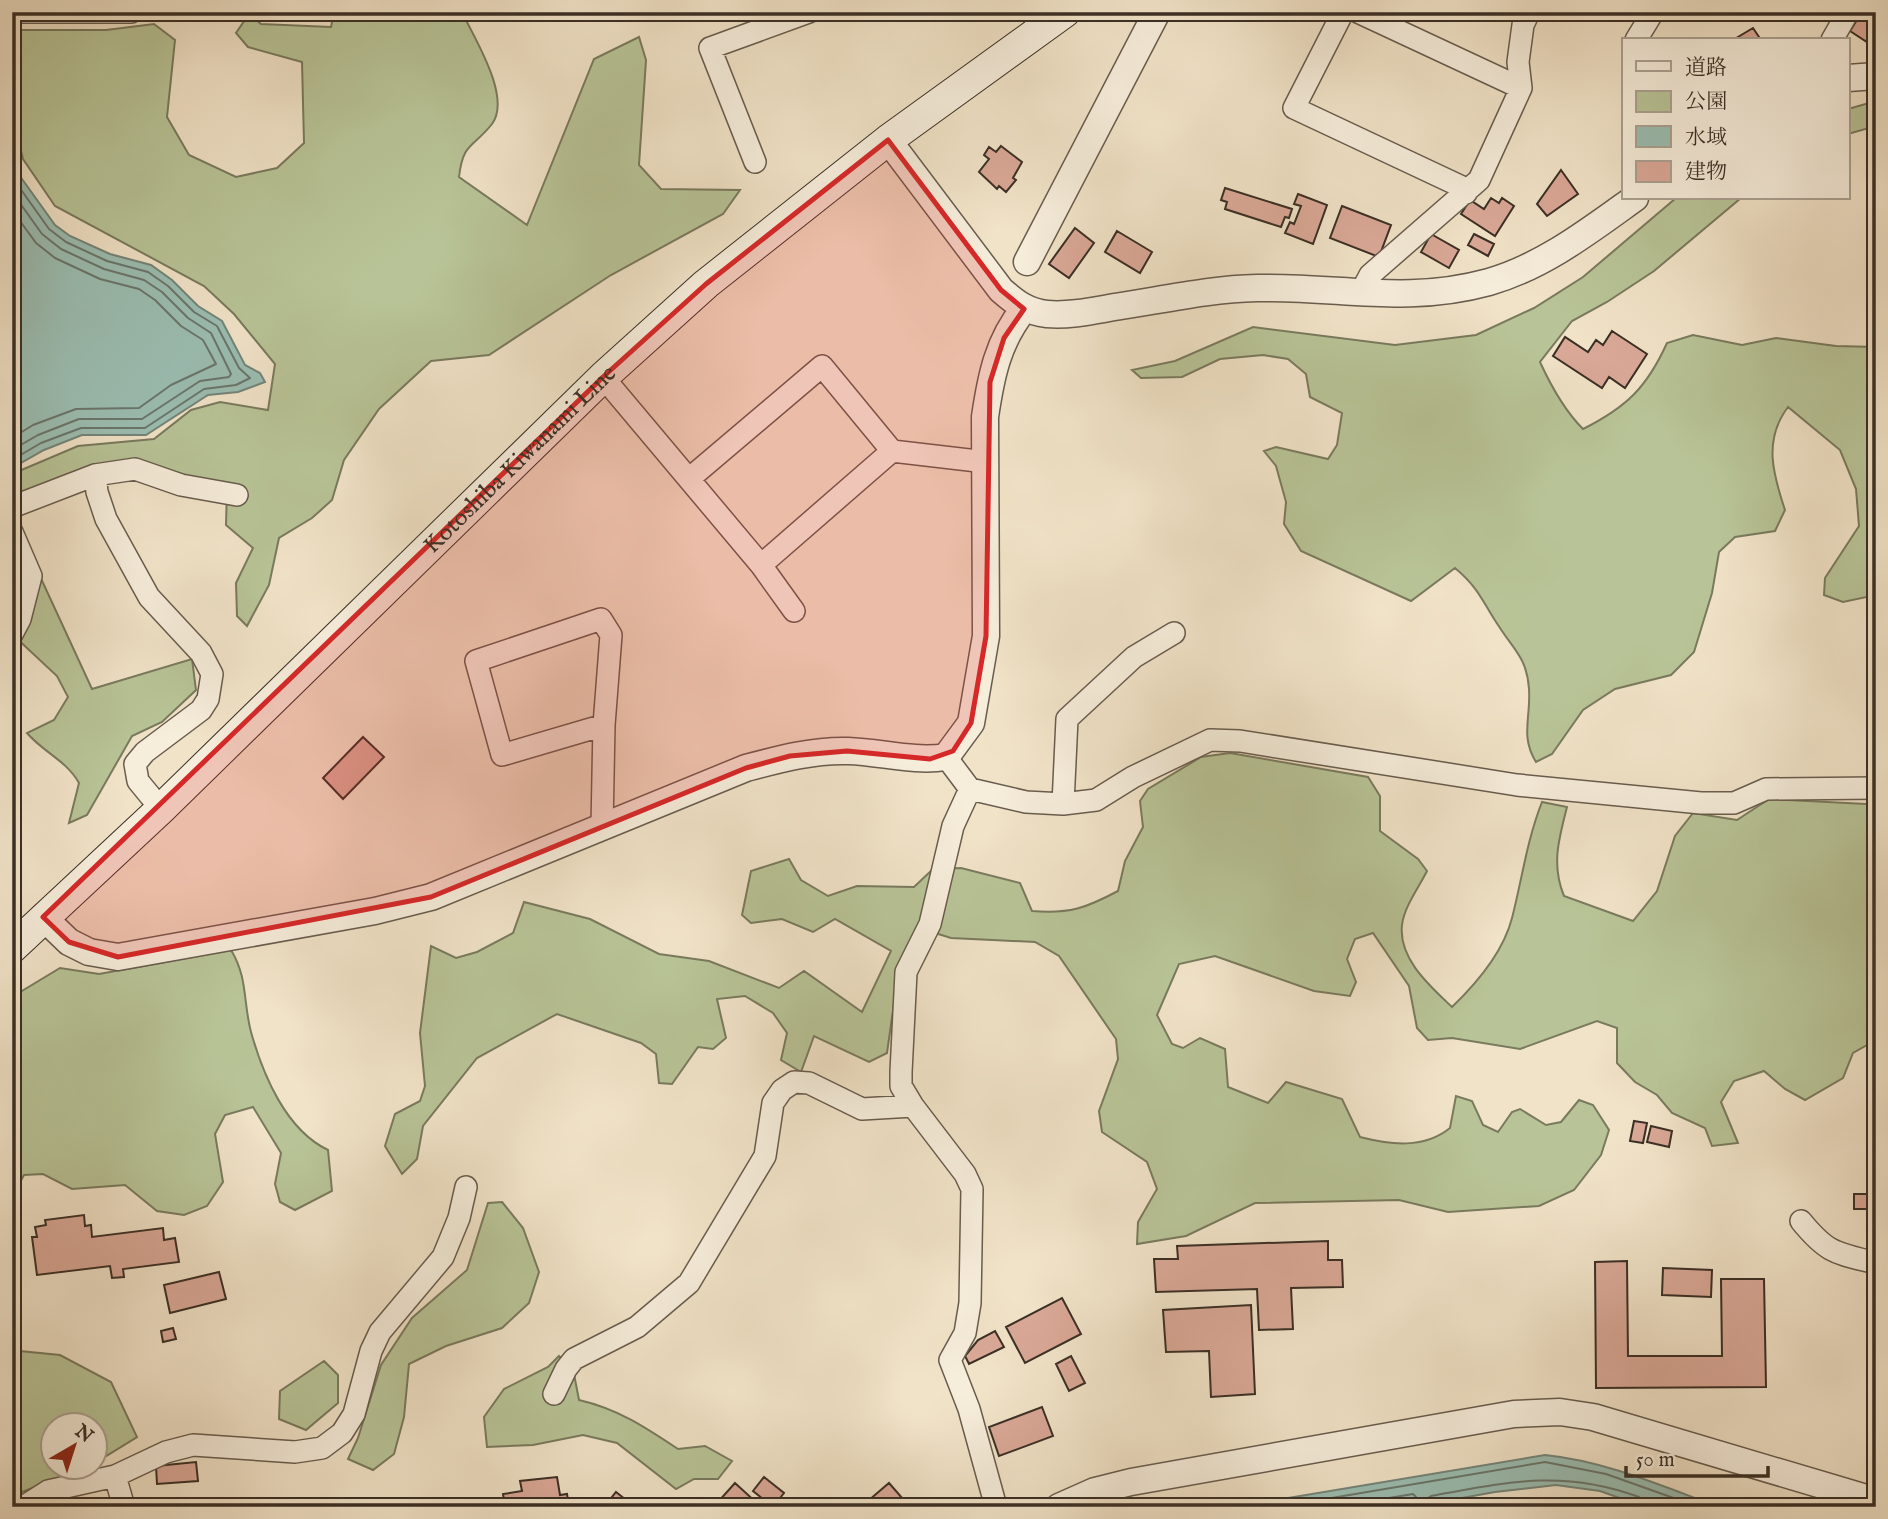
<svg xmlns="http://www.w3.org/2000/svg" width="1888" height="1519" viewBox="0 0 1888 1519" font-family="'IM FELL English','Noto Serif JP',serif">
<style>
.green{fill:#b8c497;stroke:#797a5e;stroke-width:2}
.water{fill:#9bbeb2;stroke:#74857a;stroke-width:2}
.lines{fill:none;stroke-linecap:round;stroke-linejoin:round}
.shore{stroke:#6a766c;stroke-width:2}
.building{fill:#daa897;stroke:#3a2f25;stroke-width:2}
.minor-casing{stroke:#685c4e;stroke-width:24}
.tertiary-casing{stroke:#685c4e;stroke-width:29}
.secondary-casing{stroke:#3a2f25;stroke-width:32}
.minor{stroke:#f6eddb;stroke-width:21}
.tertiary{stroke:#f6eddb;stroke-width:26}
.secondary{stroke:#f6eddb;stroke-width:30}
.marked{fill:#d62828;fill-opacity:0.2;stroke:#d62828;stroke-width:5;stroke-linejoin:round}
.labels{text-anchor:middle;stroke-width:5;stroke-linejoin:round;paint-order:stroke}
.street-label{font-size:24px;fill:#3a2f25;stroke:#f6eddb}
</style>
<rect width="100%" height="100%" fill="#f1e3c8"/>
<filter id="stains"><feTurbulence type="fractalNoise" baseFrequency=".00286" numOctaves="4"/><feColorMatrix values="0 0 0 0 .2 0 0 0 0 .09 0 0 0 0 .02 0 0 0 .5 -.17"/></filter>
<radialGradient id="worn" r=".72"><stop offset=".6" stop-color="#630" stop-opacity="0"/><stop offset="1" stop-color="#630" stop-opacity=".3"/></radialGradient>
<!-- green -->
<path class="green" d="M334,12H462C474,38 512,97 492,124C473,148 463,142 459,177L527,225L594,59L639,37L646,60L639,165L661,189L740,190L723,214L611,275L489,355L431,361L379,409L344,460L332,500L312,518L279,538L269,585L247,626L237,616L236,583L253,548L226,525L227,488L147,463L12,498V474L78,446L154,439L191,410L220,402L268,410L275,364L234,314L204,286L55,206L23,159L12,113V44L17,30H106L154,24L175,40L167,117L189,155L236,177L277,168L304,143L302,62L248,47L236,33L249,14L261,24L331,27Z
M1869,103L1876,104V126L1848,134V109Z
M1676,198H1741L1654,271L1607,302L1572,321L1540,362C1551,386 1564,410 1583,429C1627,407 1647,387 1667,343L1693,335L1742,345L1776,338L1836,346L1876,347V595L1843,602L1824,595L1825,578L1859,526L1856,489L1840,450L1788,407C1763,440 1773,474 1785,510L1775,531L1735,537L1719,552L1712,593L1694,652L1671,675L1615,689L1583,710L1552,754L1536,762C1520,736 1531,718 1529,689C1527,659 1515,651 1500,628C1482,602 1481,590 1455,568L1411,601L1301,551L1284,524L1286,502L1276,466L1264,451L1276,447L1328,459L1337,445L1342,413L1310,397L1306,374L1288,359L1263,355L1220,359L1182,377L1141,378L1132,370L1175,361L1253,327L1395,345L1476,335L1534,308L1583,277Z
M12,554L38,572L92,689L192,659L196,690L162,722L132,736L87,815L69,823L79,783C67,761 43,752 27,733L54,720L68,697L57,676L12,634Z
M1230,753L1368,777L1380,796V831L1418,859L1427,871C1419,887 1404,907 1402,925C1398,959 1431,987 1452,1007C1477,983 1503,953 1512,918C1522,879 1527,840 1542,802L1567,807C1559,838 1551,865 1564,896L1633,921L1657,891L1675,836L1693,813L1737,820L1769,799L1866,804L1876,800V1040L1853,1053L1843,1078L1805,1100L1785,1089L1764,1071L1734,1081L1721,1102L1738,1143L1712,1146L1705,1128L1672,1113L1657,1095L1635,1082L1617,1063V1028L1597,1021L1520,1049L1452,1038L1428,1040L1417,1028L1409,986L1373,933L1355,939L1347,959L1356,982L1350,996L1314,991L1215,956L1179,964L1157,1015L1172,1044L1183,1048L1200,1038L1225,1049L1228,1087L1268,1103L1286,1082L1342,1099L1360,1137C1391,1145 1424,1149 1450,1128L1456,1096L1472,1101L1483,1125L1498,1132L1512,1112L1520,1109L1546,1125L1561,1122L1579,1100L1593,1105L1609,1130L1601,1155L1574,1190L1539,1206L1448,1212L1399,1200L1255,1203L1186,1236L1137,1244L1138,1222L1157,1189L1147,1162L1102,1132L1099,1111L1118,1059L1116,1039L1059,956L1035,942L951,938L919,928L897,982L887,1053L869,1062L814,1036L801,1072L781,1060L787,1033L773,1013L745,996L717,999L726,1038L713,1049L698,1047L672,1084L659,1083L656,1054L641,1043L557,1014L477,1058L423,1126L417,1159L402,1174L385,1146L395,1114L420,1101L425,1086L420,1033L431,946L456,958L477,952L513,933L524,902L590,919L659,954L709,961L779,988L804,971L862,1012L891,951L835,919L813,932L782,919L751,923L742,915L751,871L789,859L801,880L828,896L857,886L914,887L933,869L961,868L1020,883L1032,911C1070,914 1086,908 1118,891L1125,861L1143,827L1140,801L1148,789L1201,757Z
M231,950C248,978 243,1002 251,1032C263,1075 286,1130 328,1150L332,1191L295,1210L280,1202L275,1184L281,1153L253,1107L225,1115L215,1134L223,1182L207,1206L184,1215L157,1211L125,1185L72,1189L43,1174L24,1175L12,1197V997L60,968L99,974Z
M502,1202L523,1228L539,1272L529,1303L502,1328L446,1346L409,1364L404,1417L394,1454L373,1470L348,1459L358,1438L381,1365L412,1318L467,1270L488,1203Z
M12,1324L20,1351L60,1355L111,1382L137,1437L95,1463L94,1424H52V1466L87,1467L22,1492L12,1476Z
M559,1356L573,1369L579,1400C618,1409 645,1427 678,1449L705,1446L732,1461L718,1479H694L676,1489L617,1443L583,1435L533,1445L487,1447L484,1417L504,1389L548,1367Z
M324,1361L338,1375V1403L306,1430L279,1419L280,1391Z"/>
<!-- water -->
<path class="water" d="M12,165L55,225L70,236L110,254L151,265L172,280L198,306L222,321L245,365L260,373L265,382L238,392L208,395L146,435H82L44,450L12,468Z
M1545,1455C1605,1461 1662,1486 1719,1507H1645L1600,1491L1556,1485L1495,1492L1412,1507H1234Z"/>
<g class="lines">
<!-- shore -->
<path class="shore" d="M12,177L49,229L66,242L107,261L148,272L168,286L194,312L217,326L239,368L250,378L236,385L204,389L145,428H81L41,443L12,460
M12,192L42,234L61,249L104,269L144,280L162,292L188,318L211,333L231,374L229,377L200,381L142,419H79L38,435L12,450
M12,210L36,243L55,258L100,279L139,289L155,300L181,326L203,340L216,364L171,385L139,408L76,409L33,425L12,438
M1278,1507L1545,1462L1606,1474L1699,1507
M1334,1507L1413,1494L1416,1497L1415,1507
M1424,1507L1425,1500L1431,1496C1507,1482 1563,1469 1639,1497L1643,1507"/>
</g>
<!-- building -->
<path class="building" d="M1862,12H1876V35L1870,44L1850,31Z
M1753,28L1761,40H1733Z
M1001,146L1022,162L1013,178L1016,180L1006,192L999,186L997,189L979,172L989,159L984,155L989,147L996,152Z
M1561,170L1578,194L1547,216L1537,204Z
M1225,188L1292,209L1289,218L1285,217L1281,227L1225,209L1227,202L1221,200Z
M1298,194L1327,205L1313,244L1285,233L1290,222L1294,224L1301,206L1294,204Z
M1491,198L1499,203L1502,198L1514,206L1495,236L1461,214L1470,200L1484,209Z
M1342,206L1391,225L1379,257L1330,238Z
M1075,228L1094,243L1069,278L1049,264Z
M1117,231L1152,252L1140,273L1105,252Z
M1431,234L1459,250L1449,268L1421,252Z
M1474,234L1494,244L1488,256L1468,245Z
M1612,331L1647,354L1625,388L1609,377L1602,388L1553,356L1565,337L1588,352L1596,340L1603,345Z
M363,737L384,757L343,799L323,778Z
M1634,1121L1647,1123L1643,1143L1630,1141Z
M1651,1126L1672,1131L1669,1147L1647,1142Z
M1854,1194H1870V1209H1854Z
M84,1215L85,1226L91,1225L92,1237L163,1228L164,1240L175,1238L179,1262L123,1269L124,1277L112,1278L110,1266L37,1275L32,1237H37L35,1227L46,1225L45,1220Z
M1328,1241V1260H1342L1343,1287L1291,1288L1293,1329L1259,1330L1257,1289L1156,1292L1154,1259H1178L1177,1246Z
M1627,1261L1628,1356H1722L1721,1279H1764L1766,1387L1596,1388L1595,1262Z
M1663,1268L1712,1270L1711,1297L1662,1295Z
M219,1272L226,1299L170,1313L164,1285Z
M1062,1298L1081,1334L1025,1363L1006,1327Z
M1251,1305L1255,1394L1211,1397L1209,1351L1166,1352L1163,1310Z
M173,1328L176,1339L163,1342L161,1331Z
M995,1331L1004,1347L969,1364L965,1356L978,1340Z
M1071,1356L1085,1383L1069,1391L1056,1364Z
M1042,1407L1053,1436L999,1456L989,1427Z
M196,1462L198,1481L157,1484L156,1466Z
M557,1477L560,1495L567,1494L569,1507H505L503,1494L522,1491L520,1481Z
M764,1477L784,1493L773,1507L753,1491Z
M735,1483L759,1505L757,1507H720L717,1503Z
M889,1483L910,1507H863L862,1506Z
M616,1492L635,1507H604Z"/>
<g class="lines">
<defs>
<path id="minor" d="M16,12H131
M1343,12L1294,108L1460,186L1466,193
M1358,12L1521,88
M1636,40L1653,12
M1832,40L1848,12
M755,162L710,48L809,12
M1360,294L1370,275L1479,180L1521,88L1518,62L1523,25L1529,12
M603,377L761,565L794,611
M95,475L97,492L106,519L149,597L201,653L212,674L208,699L201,710L145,752L135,764L138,781L161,809
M690,478L822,366L892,451L986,462
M12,507L95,475L135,469L181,485L237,495
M12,532L31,576L20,619L12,634
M761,565L892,451
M946,757L970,789L1026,802L1063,804L1096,800L1133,777L1210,740L1240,741L1517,785L1701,803H1734L1766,789L1876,788
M970,789L953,826L930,924L906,972L901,1072V1086L913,1106L965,1174L972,1189L970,1303L965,1333L950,1360L969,1409L996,1507
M1063,804L1067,719L1134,657L1174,633
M602,827L604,725L611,635L601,619L476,661L502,755L604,725
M1801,1221C1828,1254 1836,1253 1876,1263
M554,1394L566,1369L574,1359L637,1327L689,1283L765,1156L773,1103L782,1090L794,1082L809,1083L862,1109L913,1106
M115,1476L124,1507
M23,1507L48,1491L115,1476L166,1452L193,1445L295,1452L322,1448L342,1433L354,1414L371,1351L380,1332L443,1257L459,1218L466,1187"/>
<path id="tertiary" d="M1848,78L1876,76
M888,140L1001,290C1016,303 1027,312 1047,314C1072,316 1096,310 1121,306C1166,299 1211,289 1257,288C1340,286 1405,305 1489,282C1544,266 1589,231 1635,198
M1027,262L1157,12
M43,917L69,942L89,952L118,957L375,911L431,897L746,768C780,759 813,750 848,751C881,752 913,762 946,757L971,723L986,636L985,417C991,376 998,341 1024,309
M1059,1507L1095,1491L1131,1482L1514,1414L1560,1412L1593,1417L1876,1501"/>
<g id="secondary">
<path id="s1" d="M12,948L161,809L603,377L706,284L888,140L1065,12"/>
</g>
</defs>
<!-- minor casing -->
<use href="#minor" class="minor-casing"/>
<!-- tertiary casing -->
<use href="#tertiary" class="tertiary-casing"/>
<!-- secondary casing -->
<use href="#secondary" class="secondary-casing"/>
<!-- minor -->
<use href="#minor" class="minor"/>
<!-- tertiary -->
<use href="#tertiary" class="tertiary"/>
<!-- secondary -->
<use href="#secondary" class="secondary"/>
</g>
<!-- marked area -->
<path class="marked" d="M888,140L1001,290L1024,309L1004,338L990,382L986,636L971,723L953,751L930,759L847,751L790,756L746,768L431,897L118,957L69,942L43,917L603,377L706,284Z"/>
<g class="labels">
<!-- street labels -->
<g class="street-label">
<text dy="8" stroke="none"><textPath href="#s1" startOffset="705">Kotoshiba Kiwanami Line</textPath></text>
</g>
</g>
<!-- margin -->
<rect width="1888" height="1519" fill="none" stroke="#f1e3c8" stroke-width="42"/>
<rect x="14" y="14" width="1860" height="1491" fill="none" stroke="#3a2f25" stroke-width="3.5"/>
<rect x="21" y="21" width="1846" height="1477" fill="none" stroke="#3a2f25" stroke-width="2"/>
<!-- legend -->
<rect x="1622" y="38" width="228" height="161" fill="#f6eddb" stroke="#aba192" stroke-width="2"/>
<rect x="1636" y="61" width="35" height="10" fill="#f6eddb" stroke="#aba192" stroke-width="2"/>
<text x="1685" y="74" font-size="21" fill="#3a2f25">道路</text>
<rect x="1636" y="91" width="35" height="21" fill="#b8c497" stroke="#aba192" stroke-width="2"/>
<text x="1685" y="108" font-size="21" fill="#3a2f25">公園</text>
<rect x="1636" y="126" width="35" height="21" fill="#9bbeb2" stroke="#aba192" stroke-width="2"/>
<text x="1685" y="144" font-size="21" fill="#3a2f25">水域</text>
<rect x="1636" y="161" width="35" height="21" fill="#daa897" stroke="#aba192" stroke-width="2"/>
<text x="1685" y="178" font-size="21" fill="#3a2f25">建物</text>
<!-- north arrow -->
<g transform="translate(74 1446) rotate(39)"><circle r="33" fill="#f6eddb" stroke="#aba192" stroke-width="2"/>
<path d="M0-5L12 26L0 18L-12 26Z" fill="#8f2418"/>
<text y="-10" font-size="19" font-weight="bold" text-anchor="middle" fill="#3a2f25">N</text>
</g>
<!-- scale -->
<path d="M1626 1466v10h142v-10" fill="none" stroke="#3a2f25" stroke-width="3.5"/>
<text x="1636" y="1466" font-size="21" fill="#3a2f25" stroke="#f6eddb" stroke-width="5" paint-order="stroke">50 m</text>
<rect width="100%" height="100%" filter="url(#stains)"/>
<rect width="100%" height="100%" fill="url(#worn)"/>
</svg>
